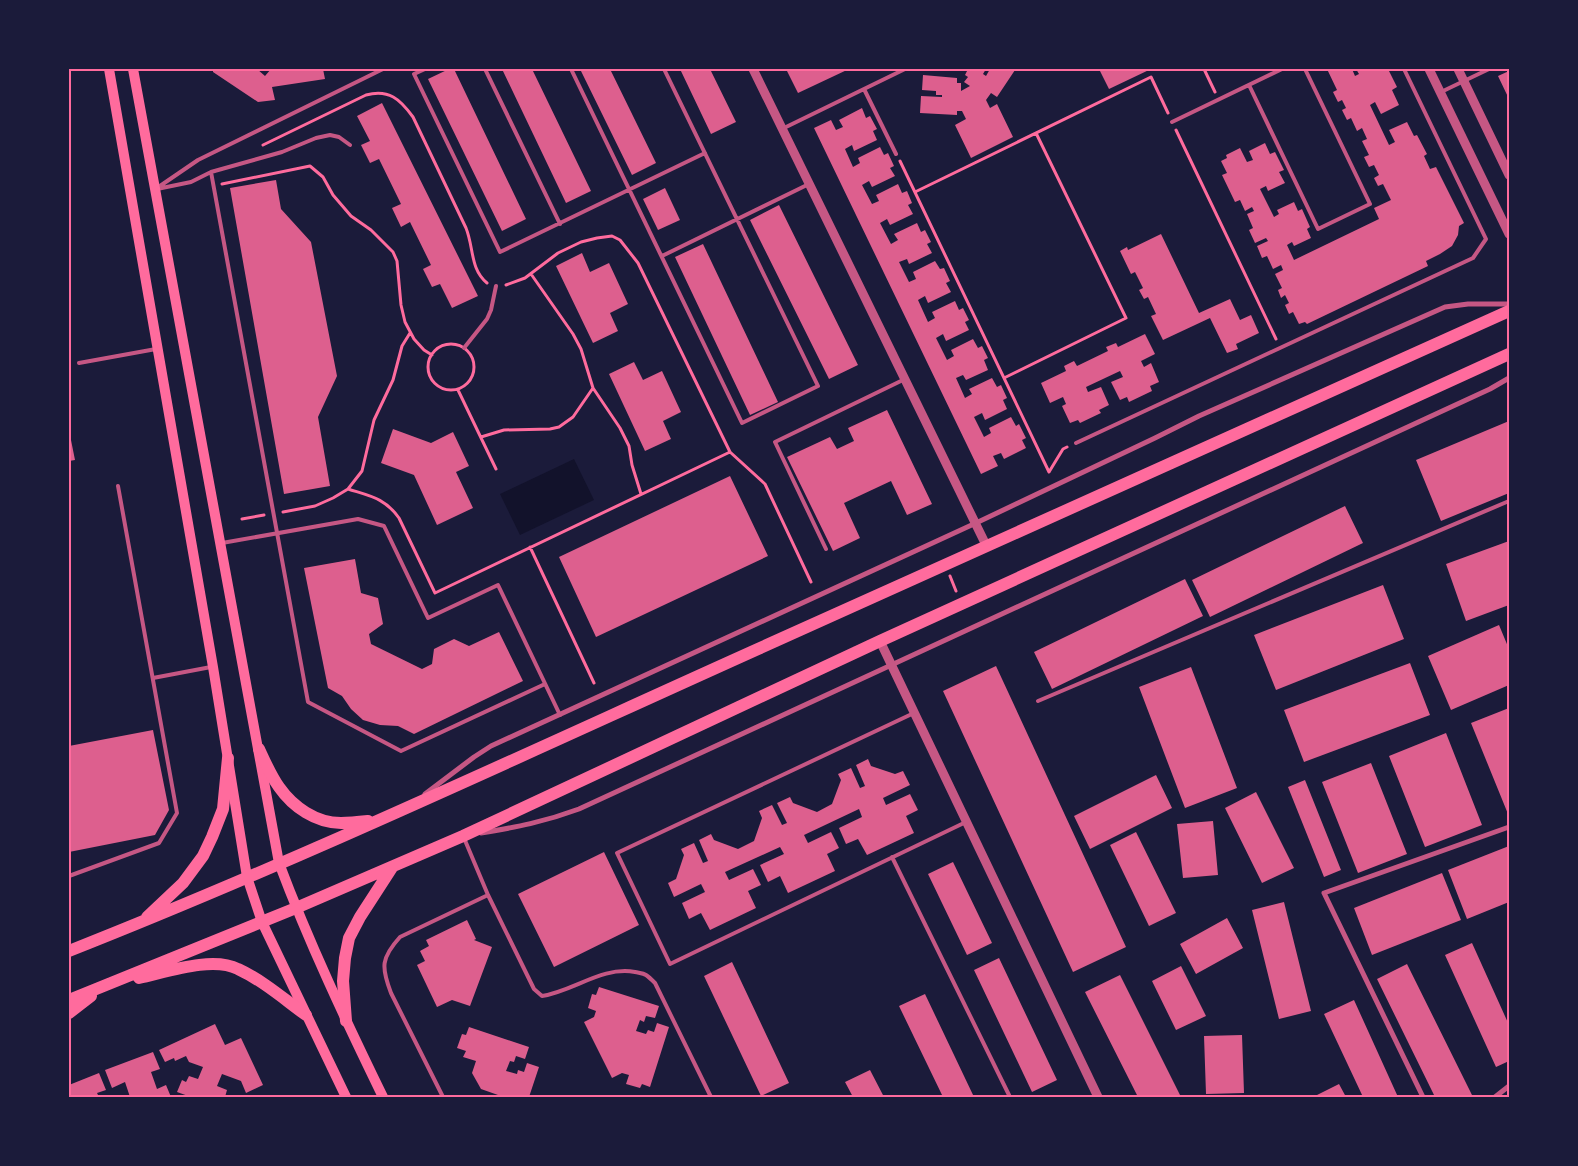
<svg xmlns="http://www.w3.org/2000/svg" width="1578" height="1166" viewBox="0 0 1578 1166" font-family="'Noto Sans',sans-serif">
<style>
.water{fill:#12122b}
.building{fill:#dd5f8e}
.lines{fill:none;stroke-linecap:round;stroke-linejoin:round}
.path{stroke:#ff6b9d;stroke-width:3}
.service{stroke:#c65784;stroke-width:4}
.minor{stroke:#c65784;stroke-width:5}
.tertiary{stroke:#c65784;stroke-width:9}
.secondary{stroke:#ff6b9d;stroke-width:10}
.primary{stroke:#ff6b9d;stroke-width:12}
.neatline{fill:none;stroke:#ff6b9d;stroke-width:2}
</style>
<rect width="100%" height="100%" fill="#1b1b3a"/>
<!-- water -->
<path class="water" d="M574,459L594,500L520,535L500,494Z"/>
<!-- building -->
<path class="building" d="M213,69H257L265,76L271,69H323L325,79L272,87L275,100L258,102L213,72Z
M449,69H454L526,219L502,231L428,79Z
M502,69H532L591,191L566,203Z
M580,69H610L656,163L632,175Z
M680,69H710L736,122L711,134Z
M786,69L816,70L849,69L798,93Z
M968,69H986L983,74L986,76L990,69H1012L1015,70L997,97L991,93L986,100L990,108L997,104L1013,137L971,158L955,125L966,119L962,111H957V115L920,113L921,96L942,97V95H936V91L922,90L923,75L957,78V83H961V91L970,86L964,82L968,77L965,75Z
M1099,69H1151L1109,89Z
M1327,69H1352L1355,76L1359,74L1356,69H1388L1397,87L1392,90L1399,105L1381,114L1375,102L1370,105L1389,145L1395,142L1389,130L1407,122L1414,136L1417,135L1427,154L1424,156L1430,169L1436,167L1464,223L1459,226L1458,235L1452,246L1440,254L1426,261L1428,266L1307,324L1305,322L1299,324L1293,312L1289,314L1285,305L1289,303L1285,295L1281,298L1278,290L1282,288L1275,274L1283,270L1281,265L1273,269L1267,256L1262,258L1257,246L1268,241L1266,238L1255,243L1249,230L1253,228L1247,214L1254,211L1252,207L1245,211L1240,200L1235,202L1222,175L1227,173L1221,161L1227,158L1226,155L1240,148L1247,162L1253,160L1249,151L1265,143L1270,154L1275,152L1284,170L1279,172L1285,183L1268,191L1266,186L1260,189L1274,217L1279,214L1277,210L1294,202L1298,211L1302,209L1310,227L1307,229L1311,238L1294,246L1292,242L1287,245L1294,260L1379,219L1374,208L1391,200L1383,184L1378,186L1374,178L1379,175L1374,165L1369,167L1364,157L1369,155L1362,141L1367,139L1362,128L1357,131L1351,118L1347,120L1342,110L1346,108L1342,100L1338,102L1333,92L1337,90Z
M1509,71V99L1498,76Z
M382,103L478,296L452,308L440,284L432,287L423,269L431,265L410,222L401,227L392,208L401,204L379,159L370,163L361,145L370,141L357,116Z
M862,108L866,118L870,116L877,129L873,131L877,140L854,151L852,145L845,149L853,167L860,163L858,158L880,147L884,155L888,153L894,166L890,168L895,176L872,187L869,181L862,185L872,204L879,201L876,195L898,184L902,193L907,191L912,203L908,205L913,214L890,225L887,219L880,223L891,244L898,240L894,234L917,223L921,232L925,230L931,242L927,244L932,253L909,264L907,259L899,262L909,282L916,279L913,272L935,261L940,269L944,268L950,281L946,283L951,292L928,303L925,296L918,300L928,322L935,318L932,312L955,301L959,310L963,308L969,320L965,322L969,330L946,341L943,334L936,338L947,360L954,356L951,350L973,339L978,348L982,346L988,358L984,360L988,370L966,380L963,375L956,378L965,398L972,394L969,389L992,378L997,387L1001,385L1007,398L1003,400L1007,409L985,420L982,413L974,417L984,437L991,433L989,428L1011,417L1016,426L1019,424L1026,438L1022,440L1026,448L1004,459L1001,453L993,456L998,466L981,474L814,128L831,120L836,130L843,127L839,120Z
M276,180L281,209L311,242L337,376L318,417L330,486L284,494L230,188Z
M665,188L680,220L658,230L643,199Z
M779,205L858,365L829,379L750,220Z
M1161,234L1199,313L1230,299L1240,320L1251,315L1259,333L1236,344L1238,349L1227,353L1210,318L1163,340L1151,316L1156,314L1148,297L1144,299L1139,290L1143,288L1135,272L1131,274L1120,251L1127,247L1128,250Z
M703,244L778,402L750,415L675,257Z
M582,253L590,272L609,263L628,304L610,313L618,331L593,343L556,266Z
M1145,334L1155,354L1141,361L1144,367L1151,363L1159,382L1150,386L1152,391L1129,402L1127,397L1120,400L1111,382L1123,377L1120,371L1086,387L1088,392L1101,387L1109,405L1099,410L1101,413L1080,423L1078,420L1070,423L1062,406L1066,404L1063,397L1050,403L1041,383L1066,371L1064,366L1074,361L1077,366L1108,351L1106,347L1116,343L1118,347Z
M634,362L643,380L662,371L681,412L663,421L671,439L645,451L609,374Z
M887,410L932,504L907,515L891,481L844,503L860,538L833,551L787,457L830,437L837,449L854,441L848,428Z
M1509,421V493L1441,521L1416,460Z
M393,429L431,443L453,432L469,466L456,472L473,508L437,525L414,475L381,463Z
M69,430L75,460L69,461Z
M730,476L768,556L596,637L559,557Z
M1345,506L1363,543L1210,617L1192,580Z
M1509,541V605L1466,621L1446,564Z
M355,559L361,593L378,598L383,624L369,634L371,644L422,669L432,664L434,649L454,639L469,646L499,632L523,681L414,734L398,726L380,725L363,720L351,709L342,696L328,688L304,568Z
M1185,579L1203,616L1052,689L1034,652Z
M1383,585L1404,639L1276,690L1254,635Z
M1499,625L1509,649V685L1451,710L1428,656Z
M1410,663L1430,715L1304,762L1284,710Z
M996,666L1126,947L1073,972L943,691Z
M1191,667L1237,788L1185,808L1139,687Z
M1509,708V814H1508L1471,723Z
M153,730L169,810L155,835L69,852V746Z
M1446,733L1482,825L1425,847L1389,756Z
M868,759L871,766L895,774L903,771L910,785L883,798L886,805L910,794L918,810L906,816L914,833L867,855L858,839L846,844L839,828L862,817L859,809L804,835L808,843L831,832L839,848L827,854L835,871L788,893L780,876L768,882L760,865L784,854L780,847L725,872L729,880L753,869L761,885L748,891L756,908L710,930L701,913L689,919L682,903L705,892L701,884L674,897L668,883L676,879L684,855L681,849L694,843L703,863L708,861L699,840L711,834L714,840L738,849L754,841L762,818L759,811L772,805L782,825L787,823L777,803L790,797L793,803L817,812L832,804L841,780L838,774L851,768L860,788L865,786L856,765Z
M1371,763L1407,854L1358,873L1322,782Z
M1156,775L1172,808L1090,849L1074,816Z
M1305,780L1341,870L1324,877L1288,787Z
M1256,792L1294,868L1262,883L1225,808Z
M1213,821L1218,875L1183,878L1177,824Z
M1136,832L1176,913L1149,926L1110,845Z
M1509,846V902L1467,919L1448,870Z
M604,852L639,925L554,967L518,894Z
M953,862L992,943L967,955L928,874Z
M1442,873L1461,920L1372,955L1354,908Z
M1284,902L1311,1011L1279,1019L1252,910Z
M1227,918L1243,948L1196,974L1180,944Z
M467,920L476,939L474,940L492,947L470,1006L452,1000L437,1007L417,965L425,961L420,951L429,946L426,940Z
M1472,943L1509,1025V1061L1496,1067L1445,955Z
M999,958L1057,1080L1032,1092L974,970Z
M732,962L789,1083L761,1096L704,976Z
M1407,964L1472,1095L1468,1097H1435L1377,979Z
M1181,966L1206,1016L1176,1030L1152,981Z
M1120,975L1181,1097H1138L1085,992Z
M599,987L659,1006L655,1018L646,1016L644,1022L640,1020L636,1031L646,1034L648,1030L654,1032L657,1023L669,1027L650,1087L642,1084L640,1088L626,1084L629,1075L622,1073L612,1078L584,1022L594,1017L596,1011L588,1008L592,994L596,995Z
M925,994L974,1097H943L899,1006Z
M1354,1000L1398,1097H1363L1324,1014Z
M215,1024L225,1045L241,1038L263,1085L246,1093L241,1081L222,1074L217,1086L227,1090L225,1097H191L177,1092L182,1080L186,1082L189,1076L198,1079L203,1067L189,1062L186,1056L175,1061L174,1058L165,1062L159,1050Z
M469,1027L529,1047L525,1059L516,1056L514,1062L510,1061L506,1071L517,1074L518,1070L524,1072L527,1063L539,1067L529,1097H497L498,1095L481,1089L472,1073L476,1061L463,1057L466,1051L457,1048L462,1034L466,1035Z
M1242,1035L1244,1093L1206,1094L1204,1036Z
M153,1052L160,1069L151,1072L157,1089L166,1085L171,1097H130L125,1082L112,1088L105,1070Z
M870,1070L884,1097H853L845,1082Z
M99,1073L106,1090L97,1093L99,1097H69V1085Z
M1339,1084L1346,1097H1313Z"/>
<g class="lines">
<!-- path -->
<path class="path" d="M1204,69L1215,92
M1176,130L1276,339
M263,145L366,95C389,89 400,99 413,117L466,228C474,248 470,269 487,283
M900,161L1049,472
M222,184L310,166L323,177L333,195L351,216L371,230L393,252L397,261L401,305L405,322L414,339L424,350L432,355
M915,192L1151,77L1168,113
M531,274L573,334L581,349L593,388L620,428L629,446L632,465L641,494
M428 367a23 23 0 1 1 46 0a23 23 0 1 1-46 0Z
M1004,378L1126,318L1036,133
M458,390L496,469
M481,437L504,430L550,429L559,427L573,417L593,388
M730,452L765,484L811,582
M1049,472L1063,449L1067,447
M348,489C370,496 385,498 399,518L435,593L730,452L638,263L620,240L612,236L597,238L581,242L558,253L525,278L506,285
M283,512L315,506L333,498L348,489L362,471L374,420L393,380L402,346L410,333
M242,519L264,515
M530,547L594,683
M950,576L956,591"/>
<!-- service -->
<path class="service" d="M425,69L414,74L500,252L705,153
M485,69L560,224
M571,69L742,423L818,386L664,69
M1249,85L1318,229L1370,204L1305,69
M864,89L896,154
M1441,92L1489,69
M1172,122L1282,69
M784,128L905,69
M211,172L308,702L401,751L545,684
M157,188L198,160L383,69
M157,189L191,182L211,172L282,152L316,138L330,135L339,137L350,145
M662,256L809,184
M464,348L487,319L491,310L496,286
M79,363L156,349
M1076,443L1473,258L1486,239L1404,69
M222,543L358,519L384,526L428,618L498,585L560,715
M826,549L775,442L905,379
M153,678L211,667
M1038,701L1509,501
M914,713L617,853L670,964L966,822
M464,838L488,895L534,989L542,996C574,991 602,966 635,972C639,973 643,973 646,975C649,977 652,980 655,983L711,1097
M892,857L1009,1095
M69,876L159,843L177,813L118,486
M443,1097L391,993C381,967 381,958 400,937L488,895"/>
<!-- minor -->
<path class="minor" d="M425,794L474,757L491,746L976,523L1155,438L1199,416L1445,307L1468,304H1509
M481,833C517,827 544,822 579,809L1490,389L1509,378
M1423,1097L1324,893L1509,827
M1495,1097L1509,1086"/>
<!-- tertiary -->
<path class="tertiary" d="M753,69L986,545
M1429,69L1509,234
M1458,69L1509,175
M880,641L1098,1097"/>
<!-- secondary -->
<path class="secondary" d="M109,69L213,667L247,877L262,922L346,1097
M133,69L279,863C309,943 346,1021 383,1097"/>
<!-- primary -->
<path class="primary" d="M259,749C265,762 271,776 279,787C293,807 316,823 341,823C350,823 359,822 368,821
M147,917L183,883L203,856L212,837L223,809L228,758
M69,951C302,859 529,752 758,649C1008,535 1259,425 1509,311
M139,978C167,972 212,956 238,969C262,980 284,999 306,1015
M69,1000L296,908L463,836L880,641L1509,354
M69,1013L91,996
M346,1021L343,981L345,958L349,938L360,917L393,866"/>
</g>
<!-- border -->
<rect width="1578" height="1166" fill="none" stroke="#1b1b3a" stroke-width="140"/>
<rect x="70" y="70" width="1438" height="1026" class="neatline"/>
</svg>
